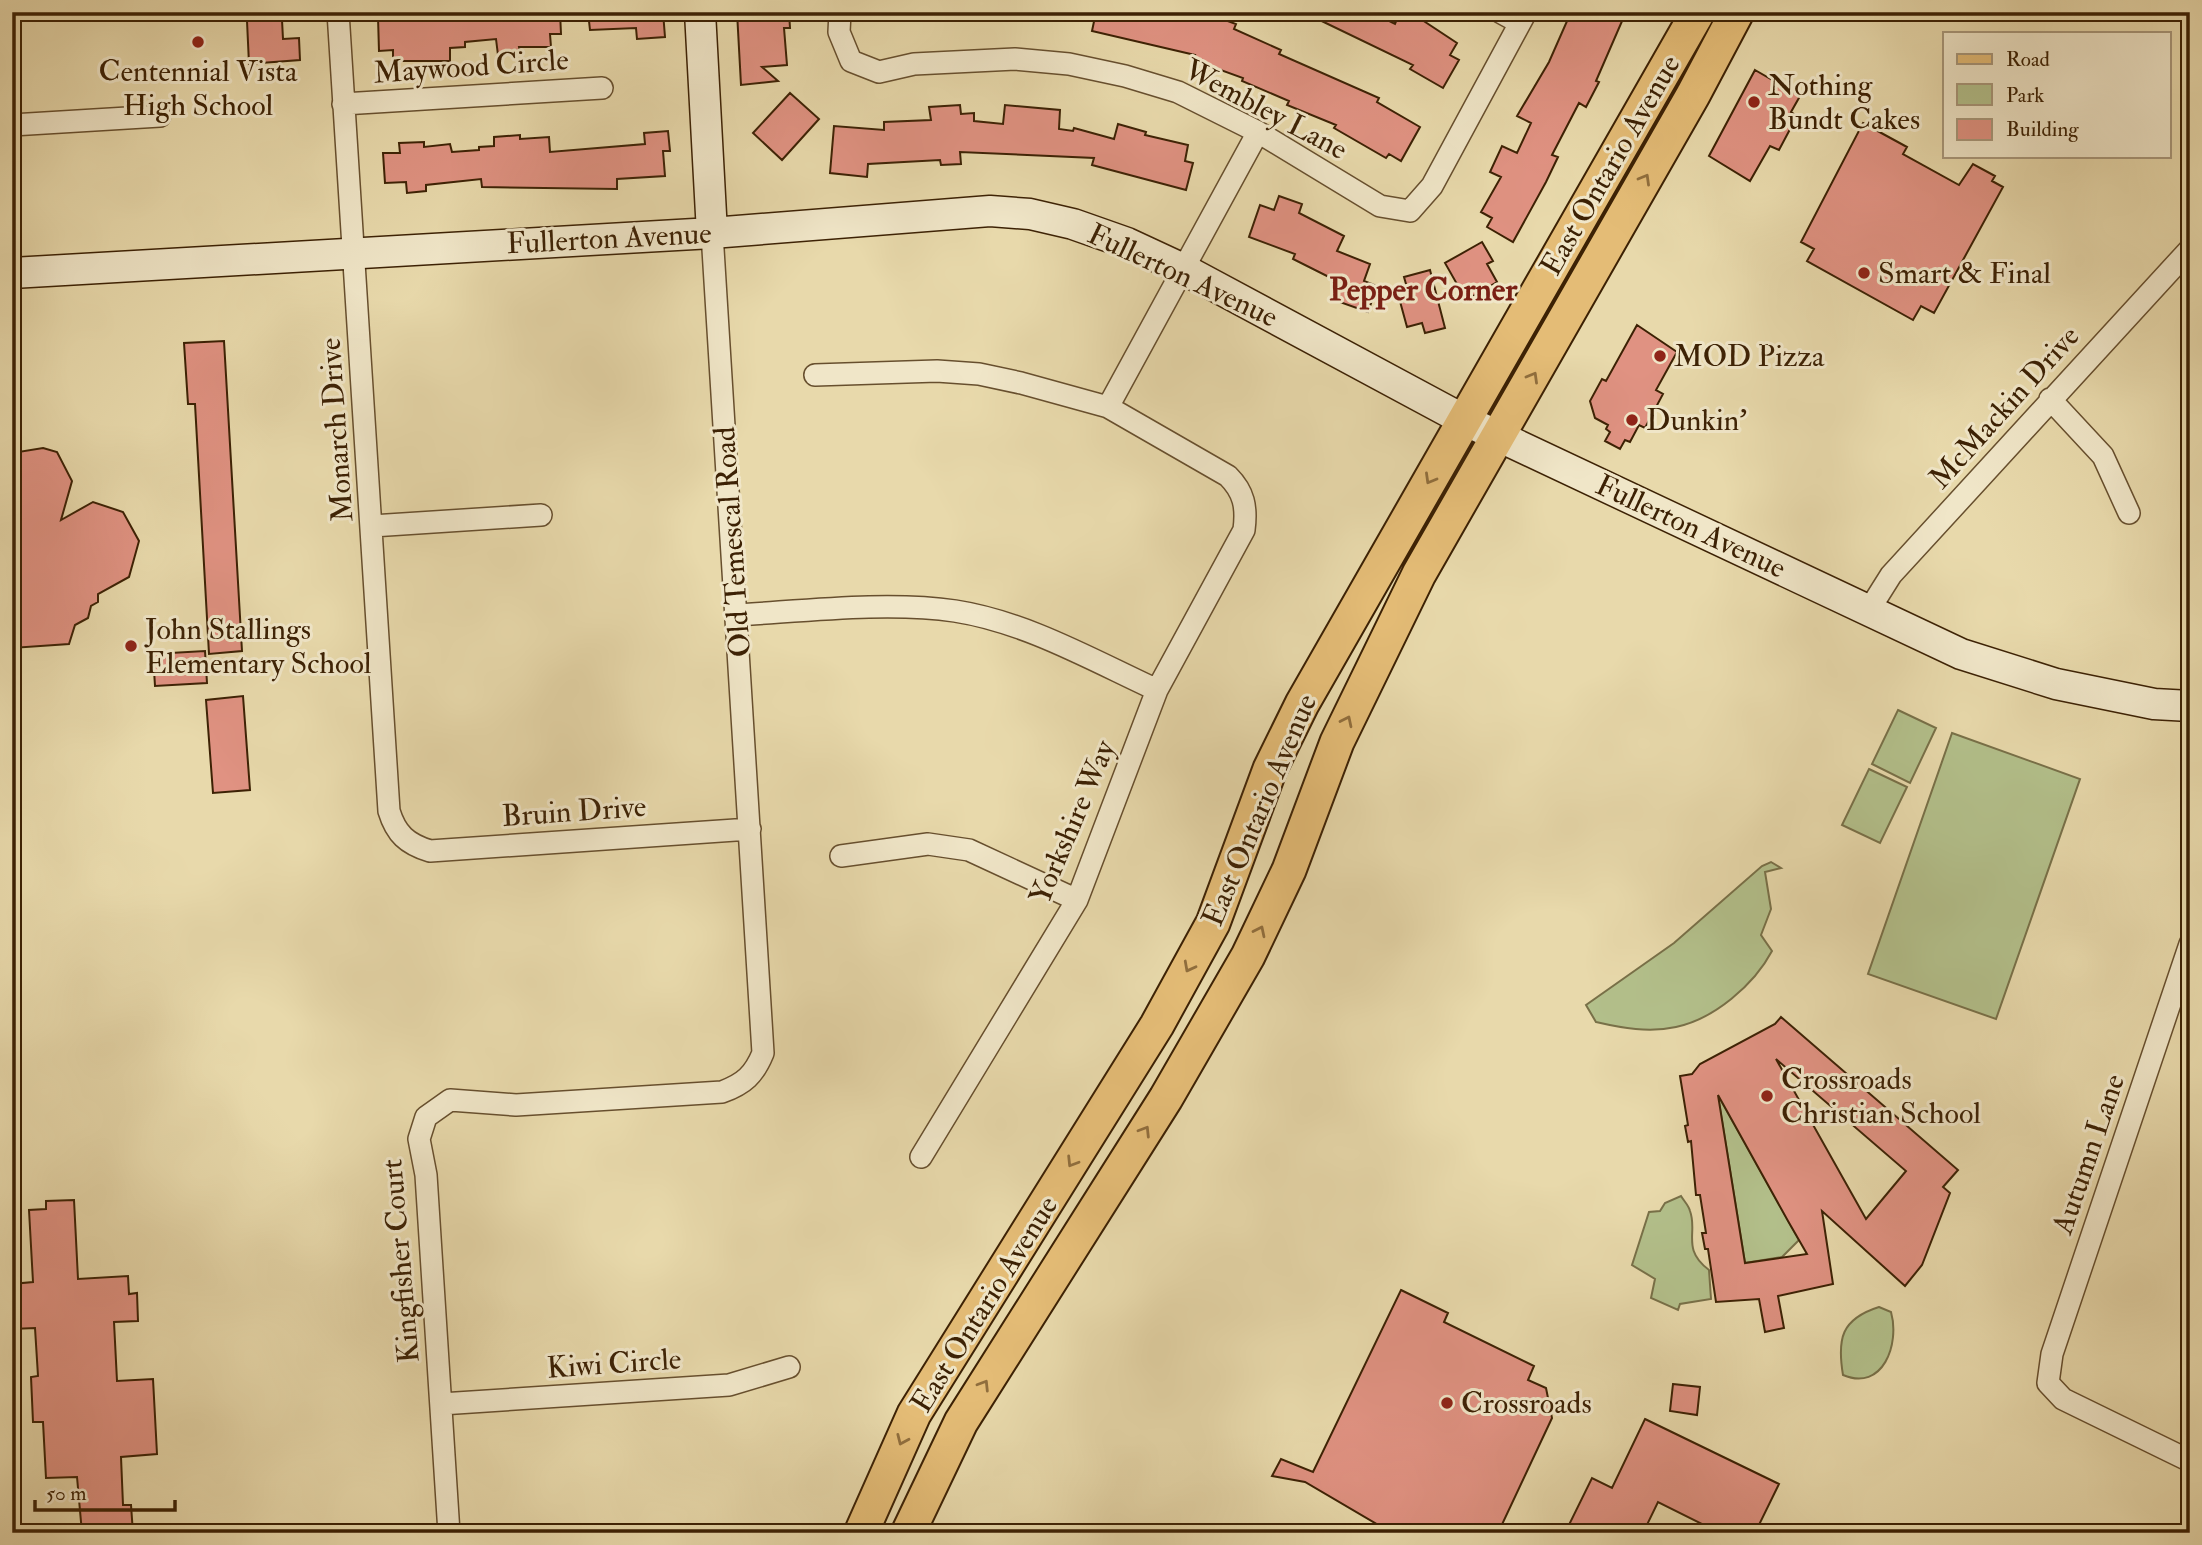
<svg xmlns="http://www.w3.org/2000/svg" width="2202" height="1545" viewBox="0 0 2202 1545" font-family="'IM FELL Double Pica',serif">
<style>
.green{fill:#b3c08b;stroke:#787048;stroke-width:2}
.building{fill:#e09282;stroke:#3c2104;stroke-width:2;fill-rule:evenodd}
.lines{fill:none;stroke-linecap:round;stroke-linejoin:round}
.street-casing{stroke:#674f2e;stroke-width:24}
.secondary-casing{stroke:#3c2104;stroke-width:33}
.primary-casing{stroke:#3c2104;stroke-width:37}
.street{stroke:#f0e6c8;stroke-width:21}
.secondary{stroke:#f0e6c8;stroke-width:30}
.primary{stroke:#e4bc76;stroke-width:33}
.oneway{stroke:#906e3d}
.poi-dot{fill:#8f2418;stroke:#f0e6c8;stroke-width:2.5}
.labels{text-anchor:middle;stroke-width:6;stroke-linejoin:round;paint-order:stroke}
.street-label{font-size:30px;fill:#3c2104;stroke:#f0e6c8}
.poi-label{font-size:30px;fill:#3c2104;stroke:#f0e6c8;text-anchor:start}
.neighbourhood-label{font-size:32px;font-weight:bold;fill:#7a1f14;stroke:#f0e6c8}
</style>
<rect width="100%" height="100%" fill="#e8d9ab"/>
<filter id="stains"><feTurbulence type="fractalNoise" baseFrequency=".00286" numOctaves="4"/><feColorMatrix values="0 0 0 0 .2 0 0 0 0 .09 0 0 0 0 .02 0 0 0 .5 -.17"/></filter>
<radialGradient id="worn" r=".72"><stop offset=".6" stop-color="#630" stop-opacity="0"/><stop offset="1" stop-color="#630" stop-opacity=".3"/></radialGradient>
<!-- green -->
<path class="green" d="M1898,710L1936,728L1910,783L1872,764Z
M1952,733L2080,779L1996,1019L1868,974Z
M1869,769L1907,787L1880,843L1842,825Z
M1771,862L1781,868L1765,872L1771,909L1761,935L1772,951C1754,985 1714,1019 1676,1027C1649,1033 1622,1028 1596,1022L1586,1005L1674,943L1762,866Z
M1709,1079L1799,1240L1782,1257L1745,1263L1719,1102Z
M1681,1196C1684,1201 1689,1206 1690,1211C1698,1232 1681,1249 1709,1270L1711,1299L1680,1304L1678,1310L1651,1298L1655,1279L1632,1265L1649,1212L1660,1211L1665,1203Z
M1879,1307L1891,1312C1900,1344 1883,1392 1843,1375C1837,1339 1841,1319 1879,1307Z"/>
<!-- building -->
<path class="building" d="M388,12H442L443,18L476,16L475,12H560L561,34H550L551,47H519L520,53L498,55L496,39L465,42V47L450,48V61H393V50L379,51L378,17H389Z
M588,12H663L665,37L637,39L636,28L590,30Z
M737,12H789L790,28H784L787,65L762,67L778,81L741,85Z
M1096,12H1203L1236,24L1234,29L1281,50L1279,54L1379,98L1377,102L1420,127L1401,161L1389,154L1386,158L1334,128L1336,125L1287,105L1289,101L1242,81L1243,78L1193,60L1195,55L1092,31Z
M1303,12H1371L1395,24L1400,12H1410L1457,43L1450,55L1459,60L1443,88L1410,69L1413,65Z
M1571,12H1626L1596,81L1599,82L1586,107L1579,103L1552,155L1558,157L1546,182L1513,242L1487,227L1492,218L1481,212L1501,177L1490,172L1502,146L1517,153L1531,123L1517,116L1549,62Z
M282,20L283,39L299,38L300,60L249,64L247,21Z
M1755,70L1800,96L1791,112L1797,116L1779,150L1770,146L1750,181L1709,156Z
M790,93L819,119L782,160L753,133Z
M960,105L961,114L974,113V121L1003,124L1005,105L1060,110L1059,129L1073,131L1074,128L1114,139L1118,124L1146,132L1145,135L1188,145L1185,161L1193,163L1186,190L1092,165L1094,158L960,152L961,164L941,165L940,160L868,164L867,177L830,173L834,126L884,130V122L931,120L929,107Z
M1863,123L1907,147L1903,154L1959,185L1973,164L1995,176L1992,181L2003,187L1934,313L1921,306L1913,320L1807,261L1814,249L1801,242Z
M668,131L670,151H663L665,176L617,179V189L482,187L481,179L426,185V191L407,193L406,182L385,183L383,153H400L399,143L424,142V147L450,144L452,152L479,150V147L494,146V137L520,135V139L549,137L550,152L645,144L644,133Z
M1279,196L1302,204L1299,213L1344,236L1337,251L1370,264L1364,281L1377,286L1368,312L1334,300L1341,283L1293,259L1295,254L1249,237L1260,205L1274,210Z
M1482,242L1493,261L1487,264L1497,282L1466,300L1445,263Z
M1430,270L1445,328L1425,333L1422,323L1407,327L1398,294L1410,298L1404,277Z
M1637,325L1677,352L1656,390L1663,394L1645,428L1639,425L1630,442L1625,440L1620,449L1605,441L1610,432L1606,429L1608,425L1595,418L1590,401L1602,379L1606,381Z
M224,341L242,651L209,654L195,404H188L184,343Z
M43,448L57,452L72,481L61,520L93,502L123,512L139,541L129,577L98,594V602L91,606L88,618L75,625L69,644L12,648V453Z
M205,651L207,683L155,686L153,654Z
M243,696L250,790L213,793L206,700Z
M1781,1017L1958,1170L1943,1187L1950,1193L1922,1265L1905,1286L1822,1211L1833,1284L1778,1296L1784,1328L1765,1332L1759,1299L1716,1302L1708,1249H1705L1702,1233H1706L1700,1195H1696L1691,1141L1688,1142L1685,1126L1688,1125L1680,1076L1692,1074L1700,1064L1775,1024ZM1776,1059L1906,1171L1866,1219ZM1718,1095L1788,1221L1807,1254L1745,1263Z
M74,1200L78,1279L128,1276L129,1294L137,1293L138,1321L114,1322L117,1381L153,1379L157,1454L121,1457L123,1505H131L133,1533H82L77,1477L46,1478L43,1422H33L31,1377L38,1376L35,1328L12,1329V1284L33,1282L29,1210L46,1209V1201Z
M1401,1290L1448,1313L1444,1322L1534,1366L1528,1380L1546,1388L1552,1418L1498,1533H1392L1305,1482L1272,1476L1281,1459L1313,1472Z
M1673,1384L1700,1387L1697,1415L1670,1411Z
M1645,1419L1779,1484L1755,1533H1720L1658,1502L1643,1533H1565L1592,1478L1612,1488Z"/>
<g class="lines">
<defs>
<path id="street" d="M338,12L389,811C396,834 407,844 430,851L750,829
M840,12L839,32L851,61L879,72L914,64L1015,59L1069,64L1125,76L1178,92L1258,132L1380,206L1410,211L1432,186L1526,12
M1500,12L1520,23
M343,104L602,88
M12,125L160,116
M815,375L937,371L979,374L1021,383L1108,407L1228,476C1244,492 1247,507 1244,530L1157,690L1077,900L921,1157
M2050,399L2103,456L2129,513
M1108,407L1258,132
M372,526L541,515
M1869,610L1891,575L2190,249
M737,615C804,611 888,601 955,611C1026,622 1092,660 1157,690
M841,856L928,844L969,850L1077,900
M2190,944L2052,1354L2048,1383L2063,1399L2190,1461
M441,1404L729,1385L789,1367
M449,1533L426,1175L419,1139L426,1117L450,1100L516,1105L722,1092C744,1084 754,1075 763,1053L712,233"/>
<path id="secondary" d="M700,12L712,233
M12,273L712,233L990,211L1030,214L1073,224L1127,243L1183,269L1464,420L1961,654L2056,684L2154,704L2190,706"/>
<path id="primary" d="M861,1533L914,1414L1157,1025L1213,923L1270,769L1302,704L1698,12
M908,1533L961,1422L1166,1098L1248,956L1289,870L1337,742L1419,574L1693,95L1737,12"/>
</defs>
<!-- street casing -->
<use href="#street" class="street-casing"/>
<!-- secondary casing -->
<use href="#secondary" class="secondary-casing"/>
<!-- primary casing -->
<use href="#primary" class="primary-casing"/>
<!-- street -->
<use href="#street" class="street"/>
<!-- secondary -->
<use href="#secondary" class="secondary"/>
<!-- primary -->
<use href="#primary" class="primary"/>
</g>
<!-- one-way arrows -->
<defs><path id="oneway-chevron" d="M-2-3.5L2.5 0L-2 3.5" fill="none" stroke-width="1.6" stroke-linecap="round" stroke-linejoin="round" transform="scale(1.75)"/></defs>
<g class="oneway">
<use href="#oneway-chevron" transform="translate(1645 179) rotate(-60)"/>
<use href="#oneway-chevron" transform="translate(1533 377) rotate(-60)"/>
<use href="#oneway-chevron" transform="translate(1430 479) rotate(120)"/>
<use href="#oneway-chevron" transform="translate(1347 721) rotate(-64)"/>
<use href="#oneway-chevron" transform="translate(1260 931) rotate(-64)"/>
<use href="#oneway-chevron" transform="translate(1189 967) rotate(118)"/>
<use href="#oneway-chevron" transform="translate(1145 1131) rotate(-58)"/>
<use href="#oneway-chevron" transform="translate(1072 1162) rotate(122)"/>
<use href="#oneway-chevron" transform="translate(984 1385) rotate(-58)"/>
<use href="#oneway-chevron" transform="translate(902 1440) rotate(114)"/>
</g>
<!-- markers -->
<g class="poi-dot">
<circle cx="198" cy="42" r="7"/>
<circle cx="1754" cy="102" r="7"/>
<circle cx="1864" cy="273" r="7"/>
<circle cx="1660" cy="356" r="7"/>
<circle cx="1632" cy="420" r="7"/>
<circle cx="131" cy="646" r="7"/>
<circle cx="1767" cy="1096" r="7"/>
<circle cx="1447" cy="1403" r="7"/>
</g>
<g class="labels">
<!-- street labels -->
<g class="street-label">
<text transform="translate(471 66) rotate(-4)" y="10">Maywood Circle</text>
<text transform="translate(1266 109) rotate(28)" y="10">Wembley Lane</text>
<text transform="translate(1610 165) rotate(-60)" y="10">East Ontario Avenue</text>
<text transform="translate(609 238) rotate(-3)" y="10">Fullerton Avenue</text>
<text transform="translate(1183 275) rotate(25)" y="10">Fullerton Avenue</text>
<text transform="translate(2004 407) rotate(-48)" y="10">McMackin Drive</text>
<text transform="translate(336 430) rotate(-94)" y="10">Monarch Drive</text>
<text transform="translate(1691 526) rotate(25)" y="10">Fullerton Avenue</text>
<text transform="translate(732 542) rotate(-94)" y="10">Old Temescal Road</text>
<text transform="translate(1259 810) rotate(-67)" y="10">East Ontario Avenue</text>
<text transform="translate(574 811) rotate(-4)" y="10">Bruin Drive</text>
<text transform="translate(1072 822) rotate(-67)" y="10">Yorkshire Way</text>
<text transform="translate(2088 1154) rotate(-71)" y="10">Autumn Lane</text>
<text transform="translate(400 1261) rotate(-95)" y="10">Kingfisher Court</text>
<text transform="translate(984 1304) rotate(-58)" y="10">East Ontario Avenue</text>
<text transform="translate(614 1363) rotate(-4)" y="10">Kiwi Circle</text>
</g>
<!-- poi labels -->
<g class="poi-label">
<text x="198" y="81" text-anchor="middle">Centennial Vista<tspan x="198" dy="34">High School</tspan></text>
<text x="1768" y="95">Nothing<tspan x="1768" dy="34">Bundt Cakes</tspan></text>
<text x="1878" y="283">Smart &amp; Final</text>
<text x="1674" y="366">MOD Pizza</text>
<text x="1646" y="430">Dunkin'</text>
<text x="145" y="639">John Stallings<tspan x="145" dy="34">Elementary School</tspan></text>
<text x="1781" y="1089">Crossroads<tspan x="1781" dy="34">Christian School</tspan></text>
<text x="1461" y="1413">Crossroads</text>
</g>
<!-- neighbourhood labels -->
<g class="neighbourhood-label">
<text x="1423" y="300">Pepper Corner</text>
</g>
</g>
<!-- margin -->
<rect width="2202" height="1545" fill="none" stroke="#e8d9ab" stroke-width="42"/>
<rect x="14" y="14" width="2174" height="1517" fill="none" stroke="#3c2104" stroke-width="3.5"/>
<rect x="21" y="21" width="2160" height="1503" fill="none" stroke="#3c2104" stroke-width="2"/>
<!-- legend -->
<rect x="1943" y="32" width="228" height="126" fill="#f0e6c8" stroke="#a8977a" stroke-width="2"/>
<rect x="1957" y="54" width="35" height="10" fill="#e4bc76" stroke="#a8977a" stroke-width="2"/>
<text x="2006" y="66" font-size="21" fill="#3c2104">Road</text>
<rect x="1957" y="84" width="35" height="21" fill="#b3c08b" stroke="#a8977a" stroke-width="2"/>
<text x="2006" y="102" font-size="21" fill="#3c2104">Park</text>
<rect x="1957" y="119" width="35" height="21" fill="#e09282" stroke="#a8977a" stroke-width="2"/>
<text x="2006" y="136" font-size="21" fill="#3c2104">Building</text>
<!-- scale -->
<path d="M35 1500v10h140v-10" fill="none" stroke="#3c2104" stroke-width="3.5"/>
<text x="46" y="1500" font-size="21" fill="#3c2104" stroke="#f0e6c8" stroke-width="5" paint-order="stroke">50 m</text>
<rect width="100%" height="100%" filter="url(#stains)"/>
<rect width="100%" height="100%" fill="url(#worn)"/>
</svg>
